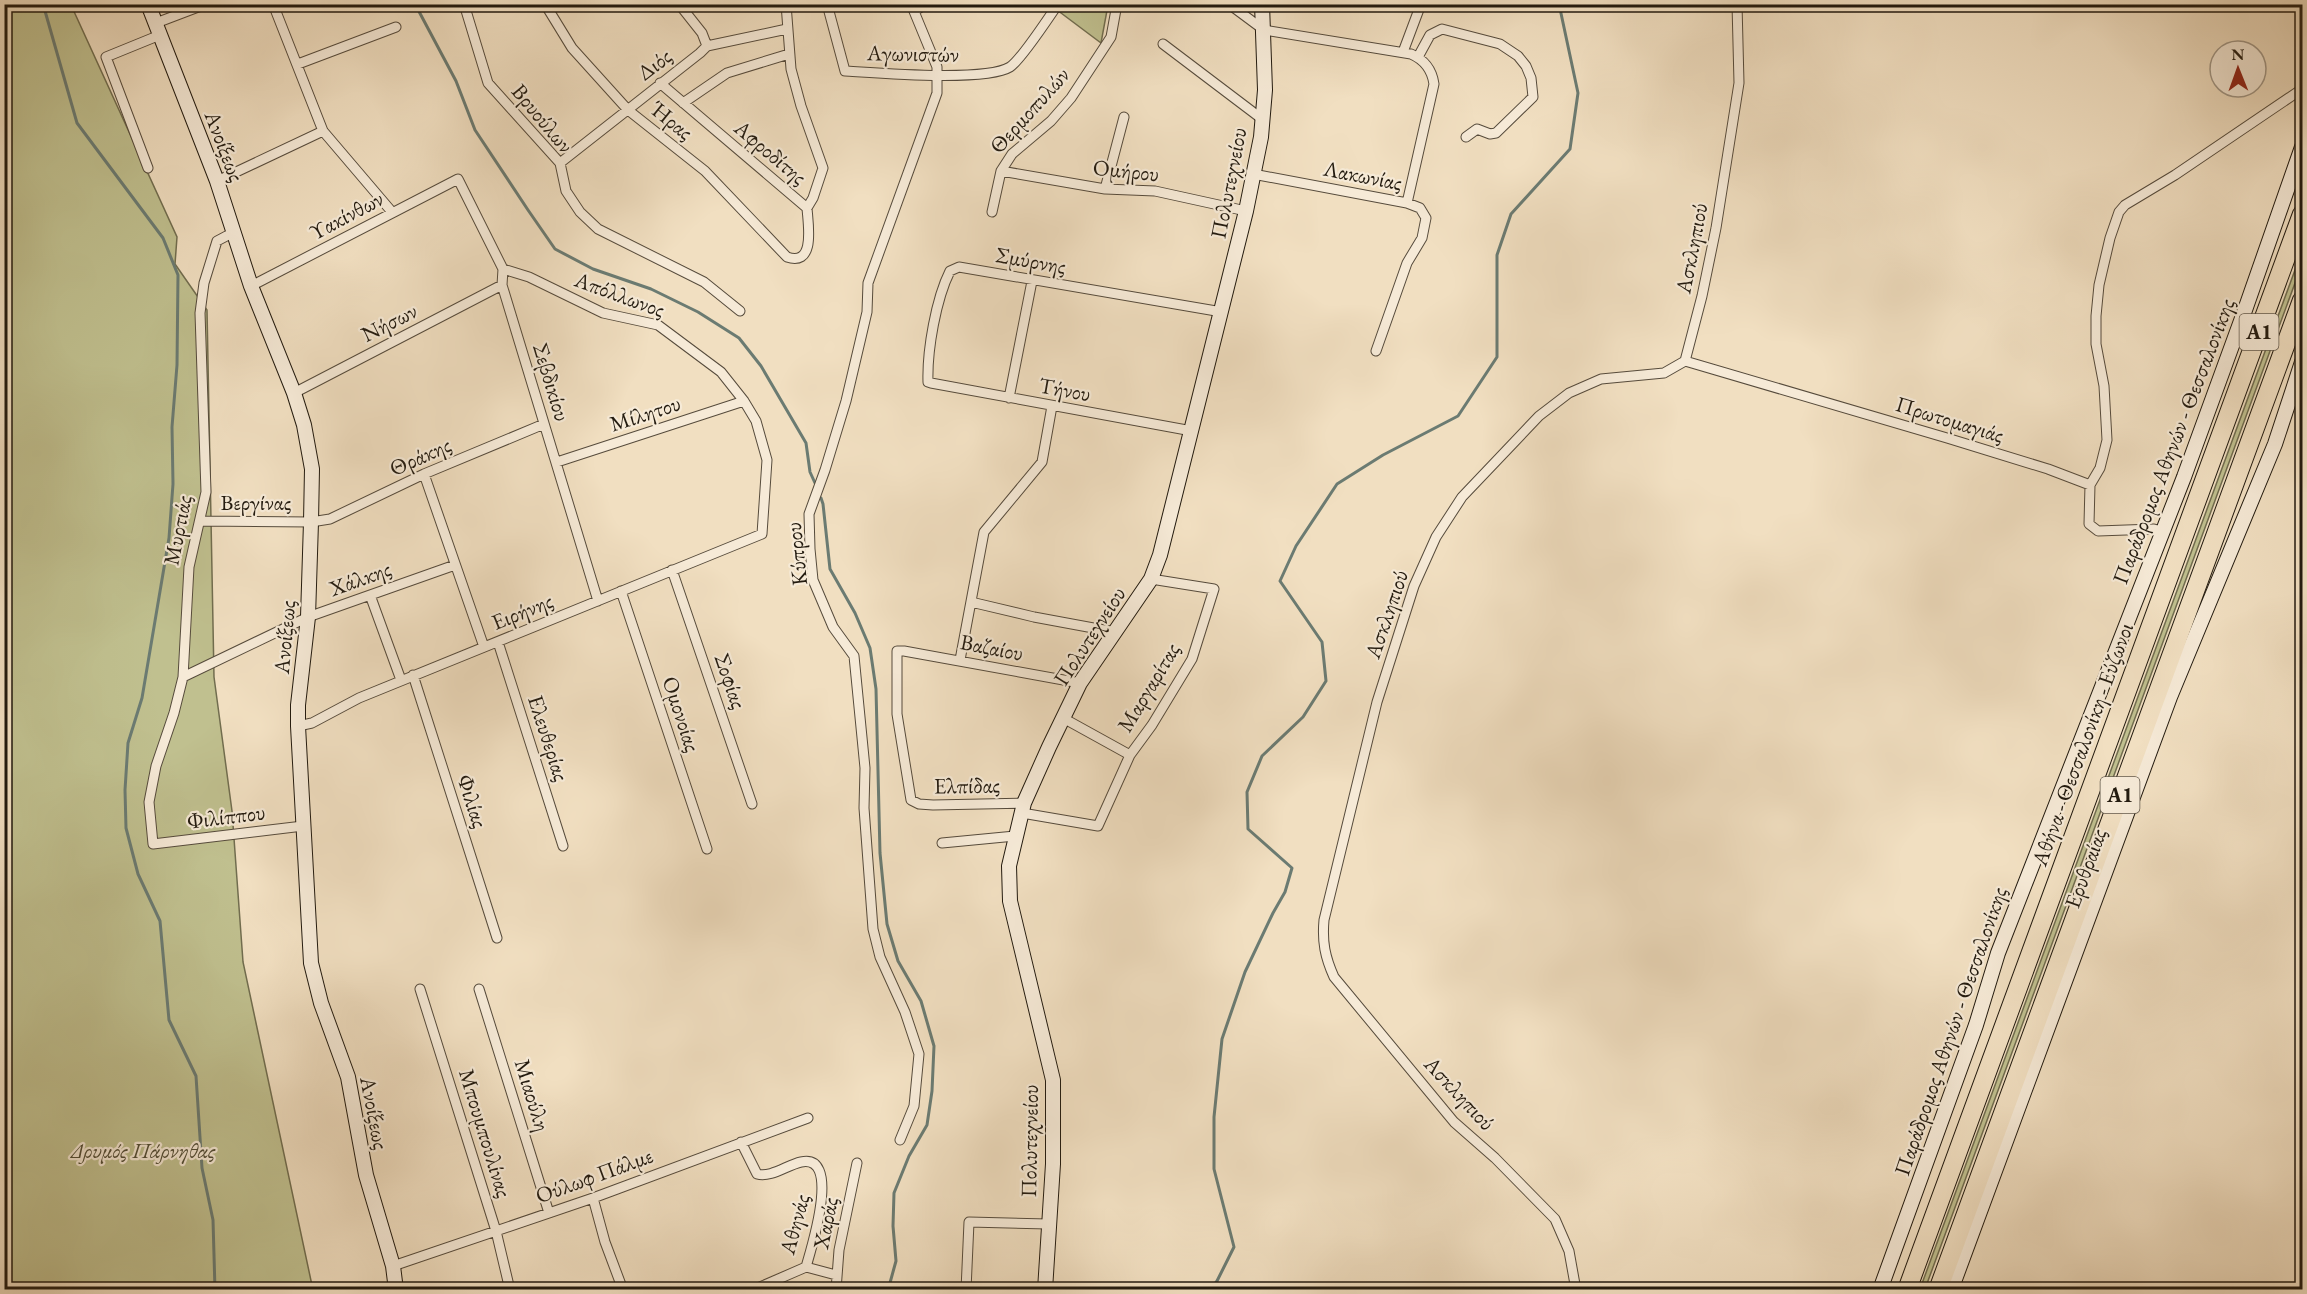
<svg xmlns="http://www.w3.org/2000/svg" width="2307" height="1294" viewBox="0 0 2307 1294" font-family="'EB Garamond',serif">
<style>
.green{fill:#c0c08f;stroke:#716d4f;stroke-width:1.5}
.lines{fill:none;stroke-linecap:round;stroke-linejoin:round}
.stream{stroke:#6b7b72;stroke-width:3}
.street-casing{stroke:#564b3c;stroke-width:11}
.secondary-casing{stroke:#221a0f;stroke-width:16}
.highway-casing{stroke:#221a0f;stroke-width:20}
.street{stroke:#f6ead7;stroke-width:9}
.secondary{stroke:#f6ead7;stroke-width:14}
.highway{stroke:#f1dfc1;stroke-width:18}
.rail-casing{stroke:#221a0f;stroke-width:5}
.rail{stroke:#f6ead7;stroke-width:3;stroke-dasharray:9;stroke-linecap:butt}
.labels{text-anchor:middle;stroke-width:4.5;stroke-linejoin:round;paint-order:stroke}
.shield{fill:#f6ead7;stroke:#62584b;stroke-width:1.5}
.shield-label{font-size:21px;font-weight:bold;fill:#221a0f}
.street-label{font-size:22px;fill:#221a0f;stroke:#f6ead7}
.park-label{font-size:22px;font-style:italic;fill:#514c35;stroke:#f6ead7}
</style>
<rect width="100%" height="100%" fill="#f1dfc1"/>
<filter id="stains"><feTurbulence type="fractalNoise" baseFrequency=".00333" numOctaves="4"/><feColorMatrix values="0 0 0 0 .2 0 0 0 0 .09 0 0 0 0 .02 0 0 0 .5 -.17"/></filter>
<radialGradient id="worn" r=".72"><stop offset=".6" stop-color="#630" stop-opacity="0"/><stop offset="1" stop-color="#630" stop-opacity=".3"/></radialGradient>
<!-- green -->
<path class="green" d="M5,5H71L177,237L175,264L207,310L214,677L232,811L243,962L313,1290H5Z
M1062,5H1108L1101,43L1057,10Z
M2302,251V264L1925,1289H1920Z"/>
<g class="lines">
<!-- stream -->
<path class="stream" d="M43,4L77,123L163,238L178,275L177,365L172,427L173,484L169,538L142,698L128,743L125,790L126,828L138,874L160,921L169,1020L196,1076L202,1168L213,1220L215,1290
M415,4L456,81L475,130L528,210L555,249L593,269L651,289L698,312L739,338L761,366L806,443L810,472L815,483
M821,498L823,504L830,569L855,613L870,648L876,689L880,853L887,924L898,961L921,1001L934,1046L932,1091L927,1125L909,1156L894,1193L893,1226L896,1261L888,1290
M1210,1290L1217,1281L1234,1247L1214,1169V1117L1222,1039L1245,972L1273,913L1285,892L1292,868L1248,829L1247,792L1262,756L1303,717L1326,681L1322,642L1280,581L1296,546L1337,484L1383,455L1458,416L1497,357V255L1511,214L1570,149L1578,93L1559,4"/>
<defs>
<path id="street" d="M273,4L323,131L392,212
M464,4L488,83L560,163L566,191L580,212L598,229L704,282L740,311
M545,4L572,48L628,110L705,171L787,257C816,267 808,224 807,208L660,83
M679,4L702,33L707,46
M786,4L791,69L801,106L823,168L813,198L807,208
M827,4L845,71C878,73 986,82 1010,67C1021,60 1049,17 1058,4
M1229,4L1264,30L1411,54C1425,60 1432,70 1434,84L1407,203
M915,11L925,4
M156,23L206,4
M1163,44L1262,119
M1403,52L1421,4
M1418,57L1430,35L1442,29L1500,44L1518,56L1526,66L1531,78L1533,97L1496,133L1490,134L1477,129L1466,137
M298,64L396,27
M683,103L727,73L789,54
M560,163L700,53L707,46L787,29
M148,168L106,57L160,35
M1001,171L1105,189L1155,191L1246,211
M1253,174L1407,203L1420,208L1426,218L1422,238L1407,263L1376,351
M217,181L323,131
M1105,189L1124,117
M992,212L1001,171L1012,154L1051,121L1071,98L1111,37L1117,4
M234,232L217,241L204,283L200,313L206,492L189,567L183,677L174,713L156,766L149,802L153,844L303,826
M251,286L458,179L503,269L502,285L598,601
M1685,361L1947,438L2048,469L2090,485
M294,393L502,285
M1009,398L1032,281
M1192,431L931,383L928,382C927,350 936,299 950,271L959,267L1222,312
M557,462L744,401
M424,474L484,647
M200,521L311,522L330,519L424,474L544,424
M2162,531L2154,529L2098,531L2089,524L2090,485L2100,468L2107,440L2104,386L2096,344V316L2099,285L2110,238L2119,212L2125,205L2175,175L2302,89
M672,570L752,804
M621,591L707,849
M370,595L401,680
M971,602L1034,617L1115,632
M498,642L563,846
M960,660L984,532L1042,462L1052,406
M413,675L497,938
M183,677L308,617L455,565
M1063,718L1130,755
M298,726L312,723L359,698L762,534L767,460L756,421L744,401L721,372L658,325L603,313L529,277L503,269
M1024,803L933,805L919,804L911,800L897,714V651H904L1080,683
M1022,813L1098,826L1130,755L1152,725L1192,659L1214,589L1151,579
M942,843L1015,836
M420,989L496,1231L510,1290
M479,989L549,1213
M900,1140L914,1106L919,1054L905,1012L880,957L873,929L864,808L865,768L854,656L833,627L813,580L810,549L809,514L825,470L846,401L867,312L868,283L937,93V67L911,4
M741,1142L757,1174C771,1178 787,1165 801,1162C842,1153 811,1249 806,1267
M593,1198L605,1242L623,1290
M393,1266L593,1198L808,1118
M806,1267L836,1275
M753,1290L806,1267
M836,1290L839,1250L857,1163
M966,1290L969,1222L1048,1224
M1576,1290L1569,1251L1555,1219L1495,1158L1454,1122L1334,977C1325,957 1322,942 1324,920L1377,702L1414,586L1436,537L1462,497L1539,416L1569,393L1601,379L1664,373L1685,361L1702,296L1716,228L1739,83L1737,4"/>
<path id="secondary" d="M148,4L217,181L251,286L294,393L304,425L312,469L311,522L308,617L298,705V726L311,963L321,1003L348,1077L366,1175L393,1266L396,1290
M1045,1290L1053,1164V1080L1010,901L1009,866L1024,803L1049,747L1080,683L1151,579L1160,555L1246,211L1261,137L1265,90L1262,4
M1880,1290L1976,1025L1998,953L2184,477L2245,310L2302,147
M1951,1290L2170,697L2275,444L2302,362"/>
<path id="highway" d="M1907,1290L2302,214
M1938,1290L2302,300"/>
</defs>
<!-- street casing -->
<use href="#street" class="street-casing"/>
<!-- secondary casing -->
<use href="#secondary" class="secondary-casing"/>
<!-- highway casing -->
<use href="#highway" class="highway-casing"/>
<!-- street -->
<use href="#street" class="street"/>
<!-- secondary -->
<use href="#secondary" class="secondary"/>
<!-- highway -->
<use href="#highway" class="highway"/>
<defs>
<path id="rail" d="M2295,1290L2302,1280"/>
</defs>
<!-- rail casing -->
<use href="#rail" class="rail-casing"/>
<!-- rail -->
<use href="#rail" class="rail"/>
</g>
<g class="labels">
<!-- shield labels -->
<g class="shield">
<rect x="2239.5" y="314" width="39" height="36" rx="4.5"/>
<rect x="2100.5" y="777" width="39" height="36" rx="4.5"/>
</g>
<g class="shield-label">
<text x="2259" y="339">Α1</text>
<text x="2120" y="802">Α1</text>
</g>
<!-- street labels -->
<g class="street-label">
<text transform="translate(913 53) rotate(1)" y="8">Αγωνιστών</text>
<text transform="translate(654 64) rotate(-38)" y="8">Διός</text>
<text transform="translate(1029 110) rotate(-48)" y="8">Θερμοπυλών</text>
<text transform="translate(543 118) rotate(50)" y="8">Βρυούλων</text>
<text transform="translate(672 120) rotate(39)" y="8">Ήρας</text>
<text transform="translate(225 146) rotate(69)" y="8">Ανοίξεως</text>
<text transform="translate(771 152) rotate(40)" y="8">Αφροδίτης</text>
<text transform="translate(1126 170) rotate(6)" y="8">Ομήρου</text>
<text transform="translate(1363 175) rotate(11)" y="8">Λακωνίας</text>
<text transform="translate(1228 183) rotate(-79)" y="8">Πολυτεχνείου</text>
<text transform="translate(346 215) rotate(-28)" y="8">Υακίνθων</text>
<text transform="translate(1691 248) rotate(-79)" y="8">Ασκληπιού</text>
<text transform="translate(1031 260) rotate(10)" y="8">Σμύρνης</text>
<text transform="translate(620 294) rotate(20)" y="8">Απόλλωνος</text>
<text transform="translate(389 322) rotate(-27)" y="8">Νήσων</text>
<text transform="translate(552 382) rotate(73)" y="8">Σεβδικίου</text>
<text transform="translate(1065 389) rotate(10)" y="8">Τήνου</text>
<text transform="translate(645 413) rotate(-18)" y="8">Μίλητου</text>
<text transform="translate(1950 419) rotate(17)" y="8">Πρωτομαγιάς</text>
<text transform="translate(2173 441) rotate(-69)" y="8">Παράδρομος Αθηνών - Θεσσαλονίκης</text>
<text transform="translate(420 456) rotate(-24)" y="8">Θράκης</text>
<text x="256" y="510">Βεργίνας</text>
<text transform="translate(177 530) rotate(-79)" y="8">Μυρτιάς</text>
<text transform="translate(796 554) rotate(-96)" y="8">Κύπρου</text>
<text transform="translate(360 578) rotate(-20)" y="8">Χάλκης</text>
<text transform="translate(522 611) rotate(-22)" y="8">Ειρήνης</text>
<text transform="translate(1386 614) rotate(-71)" y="8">Ασκληπιού</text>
<text transform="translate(1089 636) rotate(-57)" y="8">Πολυτεχνείου</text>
<text transform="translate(284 637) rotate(-85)" y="8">Ανοίξεως</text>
<text transform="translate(992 647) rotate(11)" y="8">Βαζαίου</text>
<text transform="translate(731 681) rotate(71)" y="8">Σοφίας</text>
<text transform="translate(1148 687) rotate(-59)" y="8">Μαργαρίτας</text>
<text transform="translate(682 714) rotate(72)" y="8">Ομονοίας</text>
<text transform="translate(549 738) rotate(72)" y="8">Ελευθερίας</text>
<text transform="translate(2082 744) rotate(-70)" y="8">Αθήνα - Θεσσαλονίκη - Εύζωνοι</text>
<text transform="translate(967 785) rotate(-1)" y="8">Ελπίδας</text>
<text transform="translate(473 801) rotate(72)" y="8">Φιλίας</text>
<text transform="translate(226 816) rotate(-7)" y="8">Φιλίππου</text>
<text transform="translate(2085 868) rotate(-70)" y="8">Ερυθραίας</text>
<text transform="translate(1950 1031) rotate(-71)" y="8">Παράδρομος Αθηνών - Θεσσαλονίκης</text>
<text transform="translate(1460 1093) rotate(47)" y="8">Ασκληπιού</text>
<text transform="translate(533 1095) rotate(73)" y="8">Μιαούλη</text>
<text transform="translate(375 1113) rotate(79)" y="8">Ανοίξεως</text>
<text transform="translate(486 1133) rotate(73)" y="8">Μπουμπουλίνας</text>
<text transform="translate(1029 1141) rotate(-89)" y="8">Πολυτεχνείου</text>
<text transform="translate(594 1175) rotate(-20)" y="8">Ούλωφ Πάλμε</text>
<text transform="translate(825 1223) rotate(-79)" y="8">Χαράς</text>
<text transform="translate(794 1224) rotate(-75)" y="8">Αθηνάς</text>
</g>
<!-- park labels -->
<g class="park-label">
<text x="143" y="1158">Δρυμός Πάρνηθας</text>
</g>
</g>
<!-- margin -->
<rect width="2307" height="1294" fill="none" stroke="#f1dfc1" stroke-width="24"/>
<rect x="6" y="6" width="2295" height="1282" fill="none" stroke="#221a0f" stroke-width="3"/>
<rect x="12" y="12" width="2283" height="1270" fill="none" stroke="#221a0f" stroke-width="1.5"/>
<!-- north arrow -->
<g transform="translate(2238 69) rotate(359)"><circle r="28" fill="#f6ead7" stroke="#a19787" stroke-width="1.5"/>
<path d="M0-4.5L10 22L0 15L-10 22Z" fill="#8f2418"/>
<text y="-9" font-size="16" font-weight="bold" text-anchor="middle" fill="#221a0f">N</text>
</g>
<rect width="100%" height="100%" filter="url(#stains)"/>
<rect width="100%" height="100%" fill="url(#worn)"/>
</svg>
